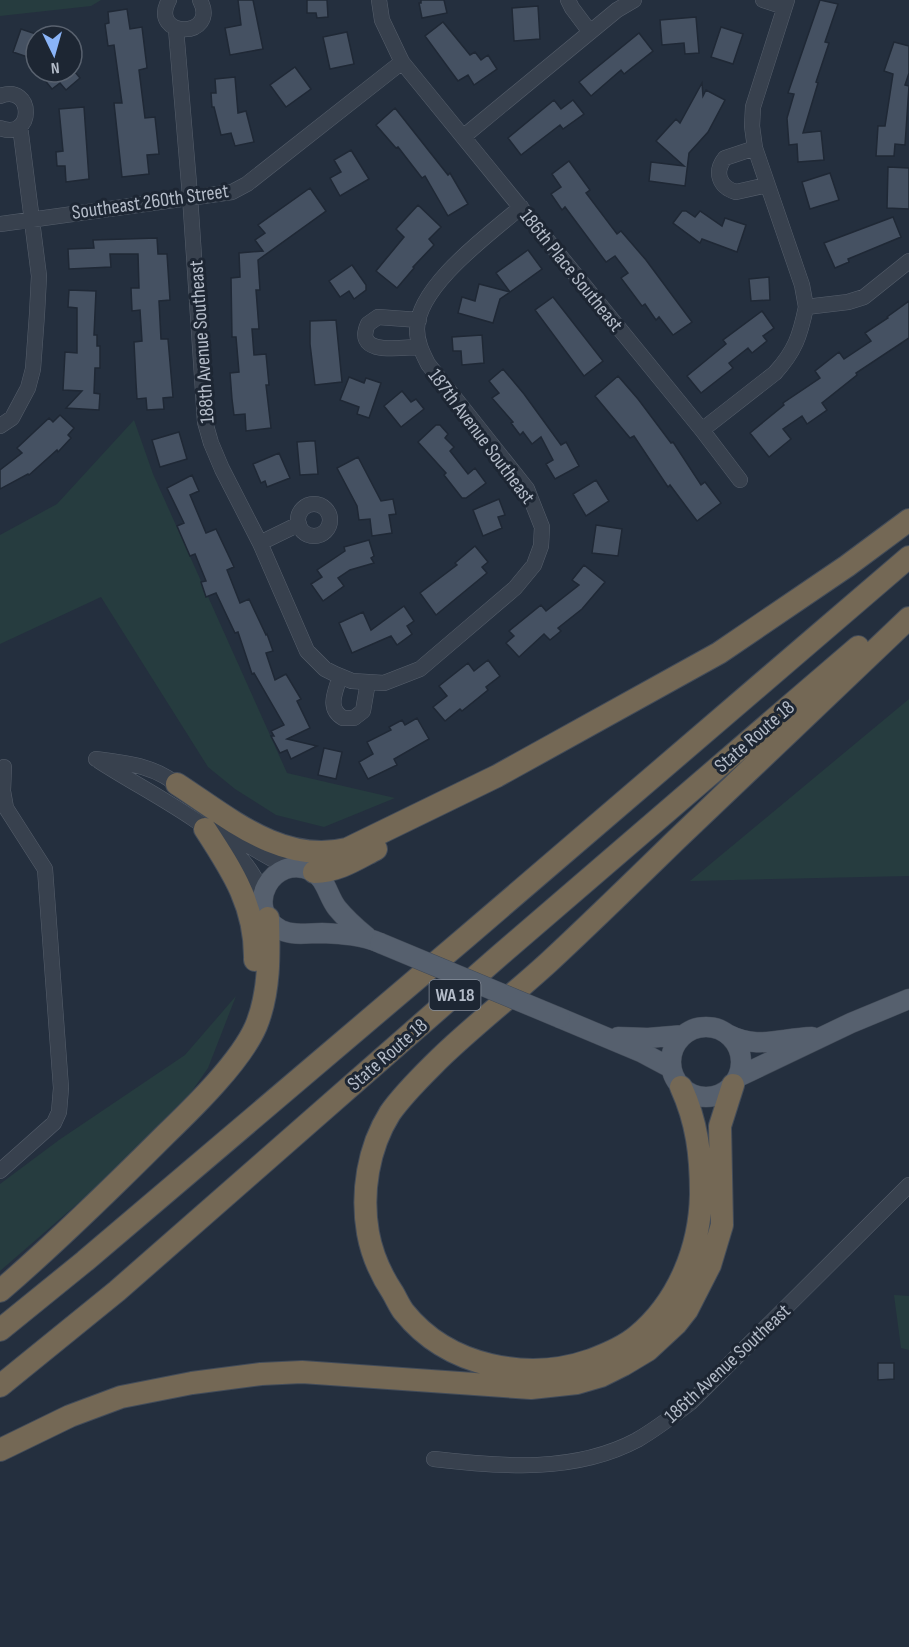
<svg xmlns="http://www.w3.org/2000/svg" width="909" height="1647" viewBox="0 0 909 1647" font-family="'Sofia Sans Condensed',sans-serif">
<style>
.green{fill:#263c3f}
.building{fill:#455162;stroke:#1f2835;stroke-width:1.5}
.lines{fill:none;stroke-linecap:round;stroke-linejoin:round}
.minor-casing{stroke:#565f6c;stroke-width:16}
.major-casing{stroke:#414a57;stroke-width:21}
.highway-casing{stroke:#434c59;stroke-width:24}
.minor{stroke:#38414e;stroke-width:15}
.major{stroke:#56606e;stroke-width:20}
.highway{stroke:#746855;stroke-width:22}
.major-bridge-casing{stroke:#414a57;stroke-width:21;stroke-linecap:butt}
.major-bridge{stroke:#56606e;stroke-width:20}
.labels{text-anchor:middle;stroke-width:6;stroke-linejoin:round;paint-order:stroke}
.shield{fill:#1d2633;stroke:#878f9c;stroke-width:1.5}
.shield-label{font-size:18px;font-weight:bold;fill:#b4bcc9}
.street-label{font-size:20px;fill:#b4bcc9;stroke:#1d2633}
</style>
<rect width="100%" height="100%" fill="#242f3e"/>
<!-- green -->
<path class="green" d="M0,0H101L91,6L0,16Z
M134,420L153,474L287,773L395,798L324,827L276,815L235,789L208,767L101,597L0,644V535L57,504Z
M909,699V876L690,881Z
M236,996L208,1068L181,1107L129,1159L0,1271V1184L59,1140L185,1055Z
M894,1295L909,1296V1350L901,1348Z"/>
<!-- building -->
<path class="building" d="M238,0H253L263,49L230,55L225,28L241,25Z
M307,0H327L328,17L317,18L316,13H307Z
M421,0H444L447,13L422,18L419,3H421Z
M820,0L838,4L825,42L829,43L816,82L818,83L803,133L821,131L824,160L798,162L797,144L789,145L787,118L794,94L788,93Z
M538,6L540,39L514,41L512,8Z
M127,9L130,29L142,27L147,68L139,70L145,118L155,117L159,154L147,155L149,174L122,177L114,103H122L114,45L108,46L105,24L109,23L108,12Z
M696,17L699,53L685,54L684,43L662,45L660,20Z
M443,22L470,55L475,52L481,60L488,55L497,69L474,85L468,75L458,81L425,36Z
M721,27L743,34L733,64L711,57Z
M21,29L36,34V60L13,52Z
M347,32L354,64L330,69L323,37Z
M639,33L653,51L624,74L621,70L591,96L579,82Z
M894,42L909,46V73L905,85L909,86L905,145L895,144L894,156H876L878,126H885L893,74L884,71Z
M295,67L311,89L286,107L270,85Z
M38,72H75L80,78L66,90L60,83L52,89Z
M235,77L238,113L246,111L254,142L235,146L231,133L221,135L214,107H212L211,93H216L215,79Z
M702,83L703,96L706,90L725,100L708,132L689,153L685,186L649,181L651,162L684,166L656,141L676,119L680,123Z
M554,100L561,109L573,100L584,114L563,129L560,125L521,155L508,138Z
M84,107L89,179L66,182L65,166H57L56,152L63,151L59,109Z
M395,108L448,175L450,173L468,204L448,216L425,176L422,178L398,147L396,148L376,125Z
M351,150L369,179L340,196L330,178L341,172L334,160Z
M569,161L590,190L586,193L617,234L621,231L646,260L692,322L673,335L659,317L656,320L645,304L642,306L621,278L628,273L615,256L606,262L565,207L562,210L551,194L561,187L552,174Z
M888,167L909,168V209L887,208Z
M830,173L839,200L810,209L802,182Z
M310,188L326,211L258,260L260,290H256L259,329H252L254,355L266,354L269,385H266L271,428L246,431L245,414L234,415L232,399L230,373L239,372L236,337H232L231,278L240,277L239,253L263,251L255,240L265,233L258,225Z
M418,205L441,227L429,239L434,245L413,267L414,268L397,288L376,271L404,237L396,229Z
M682,211H686L695,217L700,211L722,226L725,218L746,225L737,252L702,239L700,243L673,223Z
M893,217L901,237L848,259L849,262L835,268L824,243Z
M157,238L158,254H167L170,300L159,301L161,339H168L173,397L163,398L164,409L147,410L146,398L137,399L136,383L134,342L142,341L140,310L132,311L131,288H139L138,254H110L111,267L69,269L68,249L94,248L93,240Z
M528,250L542,269L510,292L496,273Z
M352,265L366,285V290L354,299L349,291L340,297L329,281Z
M769,277L770,300L751,301L749,279Z
M479,284L510,292L500,299L493,323L458,313L462,297L475,301Z
M69,290L96,291L94,335H97V346H100V368H95L94,393L100,394L99,410L66,408L82,391L63,390L65,352L77,353V308L68,307Z
M553,297L603,361L584,376L535,310Z
M909,301V338L856,373L857,375L822,403L827,410L807,424L802,416L783,429L791,439L769,457L750,433L784,405L783,403L820,378L815,371L839,352L844,359L871,341L865,333L888,318L887,317Z
M762,311L774,328L763,336L767,341L752,353L748,348L729,363L733,368L701,393L687,376L726,344L723,340Z
M336,320L342,382L315,385L310,344V321Z
M482,335L484,363L462,365L461,351H453L452,337Z
M503,369L524,394L561,445L566,442L579,466L555,479L546,464L553,460L541,437L532,444L523,432L520,435L511,423L513,422L492,398L499,393L489,381Z
M618,376L638,399L671,443L673,442L701,485L705,482L721,503L697,521L670,485L668,487L634,436L630,438L595,396Z
M349,377L364,383L366,378L381,383L369,418L357,414L359,407L340,400Z
M402,391L411,402L416,399L424,409L401,427L384,406Z
M60,415L74,428L68,435L71,438L58,452L57,450L29,475L28,474L0,489V470L22,453L17,448L49,418L53,422Z
M436,425H440L448,434L445,438L454,447L450,451L468,474L475,468L486,483L466,498H462L444,475L446,473L418,442Z
M179,432L187,459L160,467L152,440Z
M310,441H315L318,474L300,475L297,442Z
M279,453L290,478L267,487L265,481L261,483L253,464Z
M358,457L381,501L393,499L396,514L389,515L392,533L372,536L370,519L359,520L357,506L337,468Z
M192,475L199,491L190,495L206,533L216,529L234,567L227,570L240,603L249,599L266,635L267,634L273,651L266,653L275,680L286,674L301,699L297,701L310,728L287,739L317,746L291,759L287,750L280,753L271,736H274L271,731L284,725L254,673L252,674L238,632L235,633L216,593L206,597L201,582L206,581L195,554L190,556L177,526L184,523L167,488Z
M596,480L609,501L586,516L573,494Z
M499,499L505,515L498,517L502,528L483,536L473,510Z
M596,525L622,529L618,556L592,553Z
M369,540L374,556L371,558L374,563L350,570L338,578L344,586L323,601L311,584L322,577L317,570L345,551L344,547Z
M475,546L488,562L482,567L487,573L436,615L420,593L457,565L455,563Z
M584,565L605,582L582,609L558,628L561,631L550,640L544,634L519,657L506,643L514,636L509,631L541,605L546,611L579,585L572,580Z
M404,606L414,621L407,626L412,634L397,645L391,636L352,653L339,623L363,612L371,630Z
M488,660L500,676L486,687L488,690L462,711L460,709L445,721L433,707L447,696L439,686L468,663L474,671Z
M417,718L429,739L394,759L397,765L368,779L359,762L373,754L367,742L391,730L389,727L402,720L405,725Z
M324,748L342,752L336,779L318,775Z
M878,1363H894V1379L878,1380Z"/>
<g class="lines">
<defs>
<path id="minor" d="M169,0C148,39 220,39 200,0
M379,0L382,20L402,62L702,430L740,480
M568,0L572,8L590,32
M763,0L784,7
M787,0L753,107L752,126L755,148L802,285L806,307
M176,29L190,196L205,422L211,443L222,469L260,543L307,651L325,669L335,674L352,681L384,683L420,669L515,588L534,565L541,546L542,527L527,489L428,364C422,352 417,342 417,329C418,285 490,234 521,207
M0,96C34,83 35,141 0,128
M463,137L617,10L634,0
M755,148L725,158C714,172 719,187 736,192L767,185
M0,224L232,192L247,184L402,62
M419,320L378,317L368,324C353,357 403,347 419,347
M0,426L12,418L28,388L33,369L37,314L39,276L20,126
M702,430L775,373C795,351 800,336 806,307L848,302L864,297L909,261
M298 520a16 16 0 1 1 32 0a16 16 0 1 1-32 0Z
M260,543L299,524
M340,676C336,691 326,708 343,718H354L363,711L368,682
M96,759C128,763 158,766 182,789
M99,761C145,791 206,819 243,861C251,870 257,882 263,892
M218,821L242,842L288,868
M0,1171L54,1123L59,1112L61,1088L45,869L6,808L3,791L4,767
M434,1459C502,1467 575,1473 637,1440C656,1429 673,1416 690,1403L909,1185"/>
<path id="major" d="M367,937C356,928 346,919 337,908C328,897 326,878 312,871C273,852 241,909 281,930C294,936 308,933 322,933C342,934 362,935 380,943
M560,1018L641,1052L671,1068
M671 1062a35 35 0 1 1 70 0a35 35 0 1 1-70 0Z
M727,1034C758,1050 779,1038 812,1037
M618,1037L648,1038L684,1035
M738,1077L851,1023L909,999"/>
<path id="highway" d="M177,784C228,817 282,865 347,849L497,776L719,653L847,566L909,520
M205,829C233,872 256,907 255,960
M314,872C339,871 355,860 376,849
M681,1087C697,1122 701,1155 701,1194C700,1247 679,1301 637,1336C624,1347 607,1354 591,1360C528,1382 448,1367 404,1312C400,1307 397,1300 393,1293C381,1275 372,1255 368,1233C361,1193 368,1148 390,1113C404,1093 422,1076 439,1059C474,1025 513,995 549,962C592,922 634,881 676,840C754,766 831,692 909,618
M0,1291C58,1241 112,1188 166,1134C194,1107 241,1061 256,1026C270,992 269,954 268,918
M0,1330L85,1261L465,938L909,557
M0,1386L117,1291L499,956L858,647
M0,1450L70,1416L121,1397L192,1383L261,1374L302,1372L531,1388L577,1383L601,1376L623,1365L648,1350L676,1324L687,1310L710,1265L722,1225L720,1126L733,1085"/>
</defs>
<!-- minor casing -->
<use href="#minor" class="minor-casing"/>
<!-- major casing -->
<use href="#major" class="major-casing"/>
<!-- highway casing -->
<use href="#highway" class="highway-casing"/>
<!-- minor -->
<use href="#minor" class="minor"/>
<!-- major -->
<use href="#major" class="major"/>
<!-- highway -->
<use href="#highway" class="highway"/>
<defs>
<path id="major-bridge" d="M380,943L560,1018"/>
</defs>
<!-- major-bridge casing -->
<use href="#major-bridge" class="major-bridge-casing"/>
<!-- major-bridge -->
<use href="#major-bridge" class="major-bridge"/>
</g>
<g class="labels">
<!-- shield labels -->
<rect class="shield" x="429.5" y="980" width="51" height="30" rx="4.5"/>
<g class="shield-label">
<text x="455" y="1001">WA 18</text>
</g>
<!-- street labels -->
<g class="street-label">
<text transform="translate(150 201) rotate(-8)" y="7">Southeast 260th Street</text>
<text transform="translate(572 270) rotate(51)" y="7">186th Place Southeast</text>
<text transform="translate(201 342) rotate(-94)" y="7">188th Avenue Southeast</text>
<text transform="translate(482 436) rotate(53)" y="7">187th Avenue Southeast</text>
<text transform="translate(754 736) rotate(-41)" y="7">State Route 18</text>
<text transform="translate(387 1054) rotate(-41)" y="7">State Route 18</text>
<text transform="translate(727 1363) rotate(-43)" y="7">186th Avenue Southeast</text>
</g>
</g>
<!-- north arrow -->
<g transform="translate(54 54) rotate(175)"><circle r="28" fill="#1d2633" stroke="#59626f" stroke-width="1.5"/>
<path d="M0-4.5L10 22L0 15L-10 22Z" fill="#8ab4f8"/>
<text y="-9" font-size="16" font-weight="bold" text-anchor="middle" fill="#b4bcc9">N</text>
</g>
</svg>
